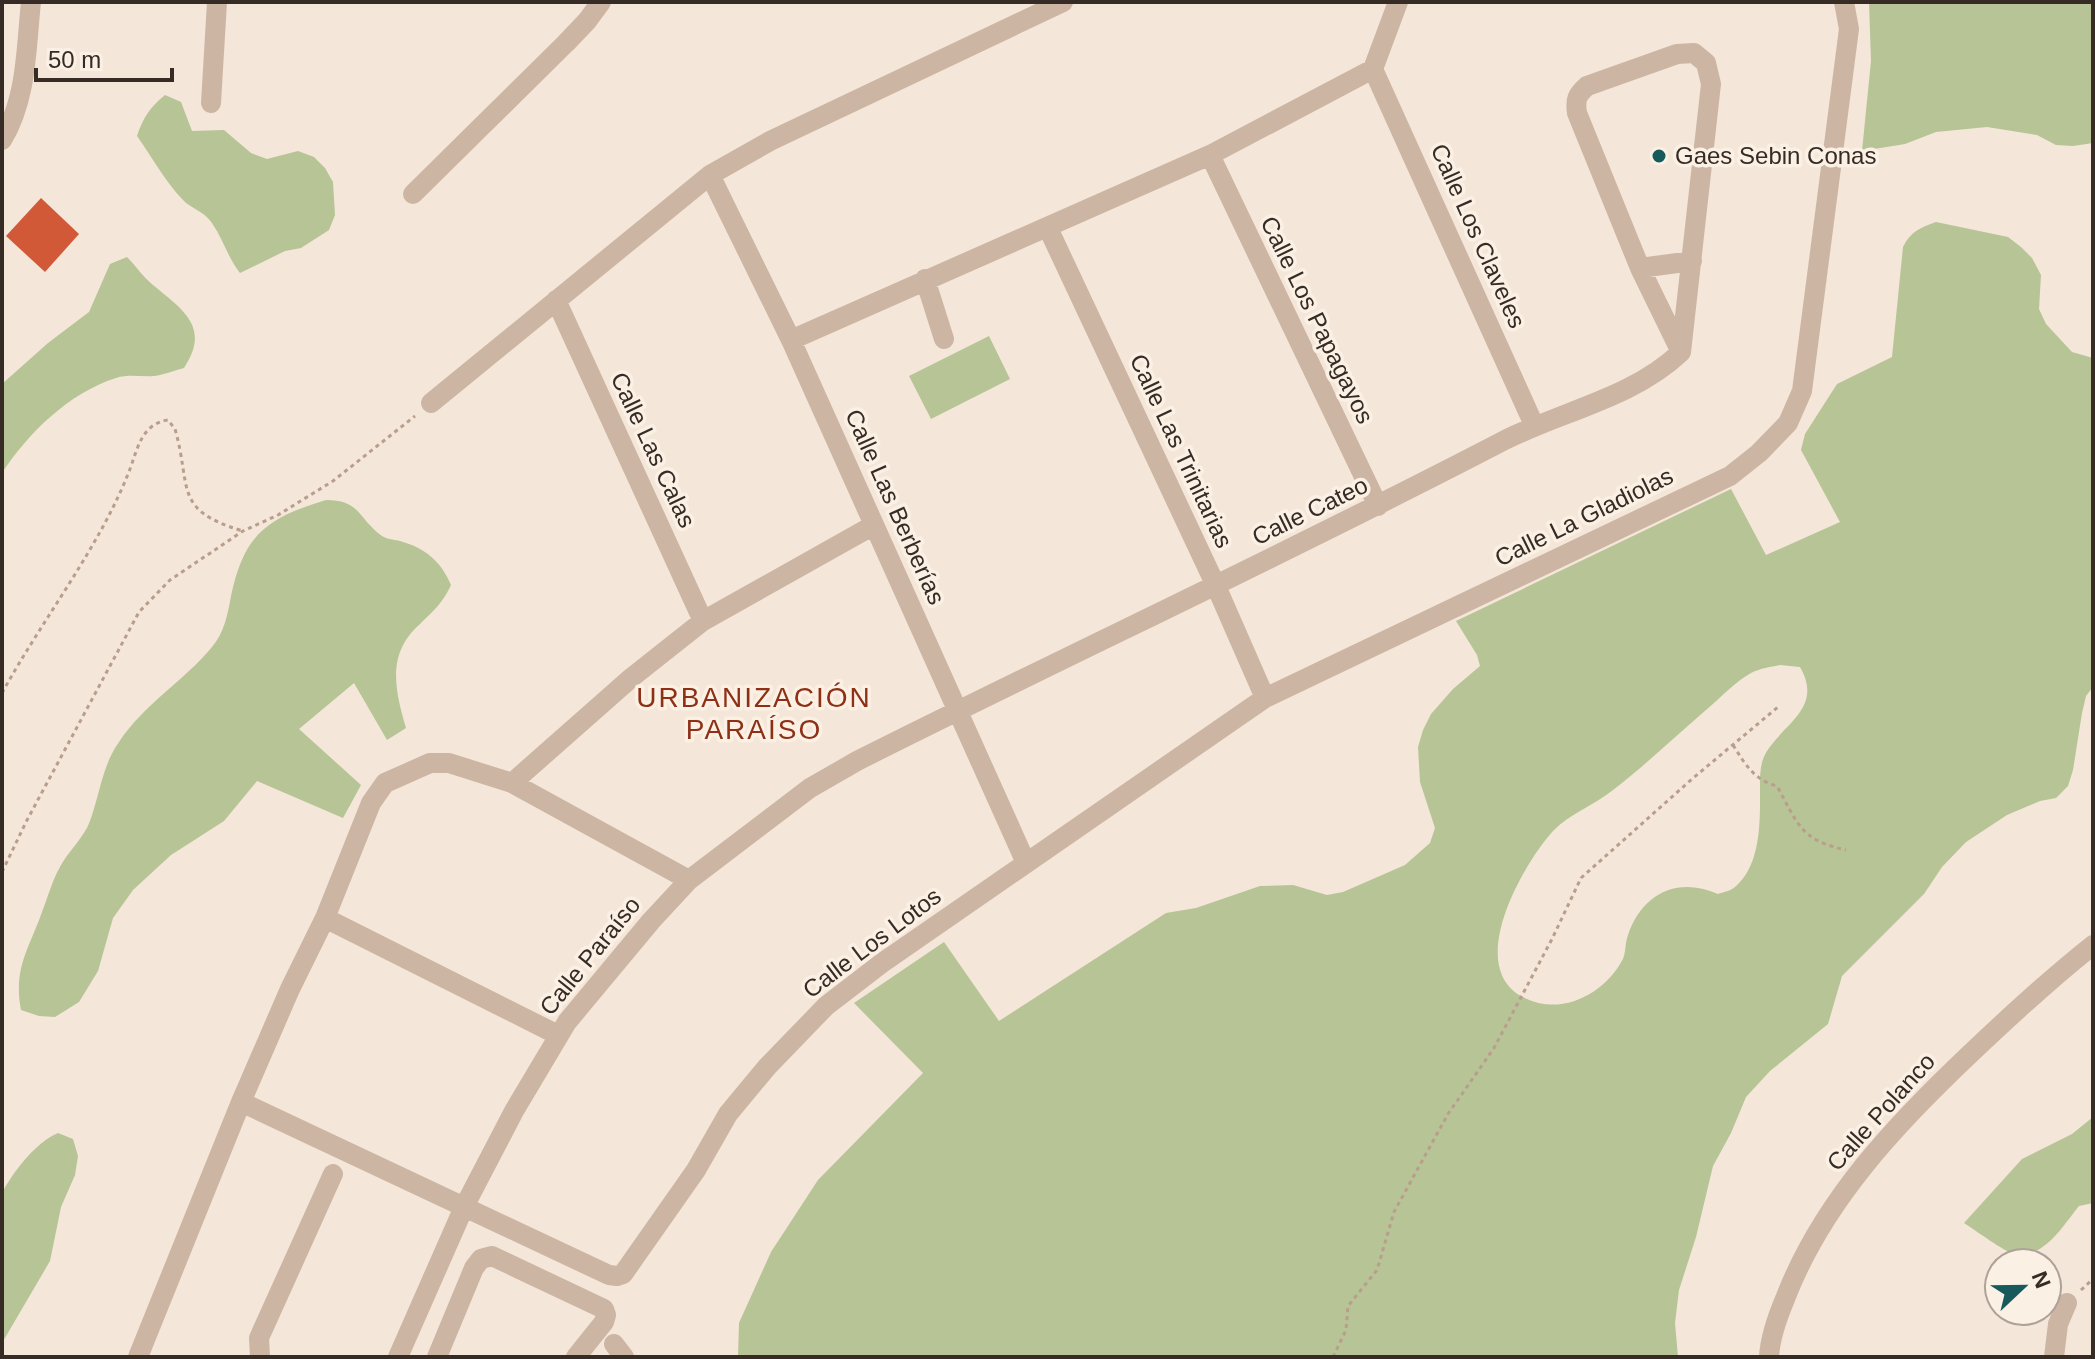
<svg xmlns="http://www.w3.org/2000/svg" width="2095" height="1359" viewBox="0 0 2095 1359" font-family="Helvetica,sans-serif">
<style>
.green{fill:#b6c496;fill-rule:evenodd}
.building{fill:#d25937}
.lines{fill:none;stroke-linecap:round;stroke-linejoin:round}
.path{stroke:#b99e8d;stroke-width:3;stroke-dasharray:4 4;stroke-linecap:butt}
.minor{stroke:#cdb5a3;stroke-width:20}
.poi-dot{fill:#175a5c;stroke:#fbf0e4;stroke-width:3}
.labels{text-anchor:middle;stroke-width:7;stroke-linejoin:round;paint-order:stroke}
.poi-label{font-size:24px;fill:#372b26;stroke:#fbf0e4;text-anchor:start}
.street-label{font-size:24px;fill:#372b26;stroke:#fbf0e4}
.quarter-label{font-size:28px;letter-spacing:2px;fill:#8e3016;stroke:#fbf0e4}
</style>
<rect width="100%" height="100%" fill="#f4e6d8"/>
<!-- green -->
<path class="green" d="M1869,2H2093V143L2073,146L2056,145L2037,135L1987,127L1936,132L1905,144L1862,151L1871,61Z
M165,95L181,102L192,131L224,130L251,153L267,159L298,151L314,157L325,168L333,182L335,215L329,230L301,248L285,251L240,273C227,256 223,239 212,223C204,211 191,209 182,199C165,181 152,157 137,136C143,118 150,107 165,95Z
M1936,222L2008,237L2021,247L2032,258L2041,275L2039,309L2046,324L2072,352L2093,358V687L2086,696L2082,713L2073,770L2068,786L2056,798L2040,801L2007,815L1966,842L1942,867L1924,894L1842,976L1828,1024L1770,1071L1746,1097L1731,1133L1713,1166L1696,1237L1679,1290L1675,1323L1678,1357H738L739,1323L771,1252L818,1180L923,1073L854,1003L944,942L999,1021L1166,913L1196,908L1260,886L1293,885L1327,895L1343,892L1405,865L1430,843L1435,828L1420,782L1418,747L1423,730L1431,714L1453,689L1480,666L1477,655L1456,621L1731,489L1766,555L1840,522L1801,450L1805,434L1837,384L1892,357L1903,247C1910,232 1921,227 1936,222ZM1780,665L1800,667C1823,707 1786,722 1767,751C1760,762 1760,774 1760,787C1760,819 1762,864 1735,887C1731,891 1723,892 1718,894C1677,876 1642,894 1628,935C1625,943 1626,951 1623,959C1604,995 1559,1018 1521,996C1465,964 1524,863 1553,831C1569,814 1595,805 1613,790C1648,763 1680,732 1714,703C1725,693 1738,680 1751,673C1761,668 1770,667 1780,665Z
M127,257C136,266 143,277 153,285C183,310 211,327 184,368C175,370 164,375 154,376C142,377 128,374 116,378C69,393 28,433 2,473V384L48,343L89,312L110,264Z
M989,336L1010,379L931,419L909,376Z
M326,500C361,500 358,519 382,536C387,539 395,540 400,541C425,548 441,561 451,585C443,603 433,611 420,624C386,654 395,690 406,728L387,740L354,683L299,729L361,785L343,818L257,781L224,821L171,855L133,890L113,918L98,971L79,1002L55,1017L39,1016L21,1010C13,968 29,949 42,912C48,897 52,881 60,867C68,851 84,838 90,821C100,794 102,766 119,742C144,704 184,681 212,647C224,633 228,614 231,596C244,534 267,518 326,500Z
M2093,1117V1203L2079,1206C2064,1224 2044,1260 2014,1254C2005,1252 1975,1230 1964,1223L2022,1159L2072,1134Z
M58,1133L73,1139L78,1156L75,1175L61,1207L50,1261L2,1343V1193C13,1172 36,1142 58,1133Z"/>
<!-- building -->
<path class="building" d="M41,198L79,234L45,272L6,236Z"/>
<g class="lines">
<!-- path -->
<path class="path" d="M2,693C42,620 101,545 130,469C138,447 142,424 168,420L175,429C192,488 172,510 243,531
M1733,745C1745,764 1754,780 1777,786C1798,824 1800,840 1846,850
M2,872L26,822L139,612L170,580L243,531L278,515L333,481L415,416
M2081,1290L2093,1279
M1333,1357L1346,1330L1348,1306L1377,1270L1394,1212L1448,1114L1494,1048L1552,939L1581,878L1692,779L1778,707"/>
<!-- minor -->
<path class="minor" d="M1373,69L1534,425
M211,103L217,2
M2,140C27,99 26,49 31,2
M1210,155L1378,506
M710,175L791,340L1026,863
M413,194L566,43L587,21L601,2
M1048,228L1216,586L1265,698
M1640,268L1692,261
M925,279L944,339
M556,300L703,621
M791,340L1210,155L1373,69L1398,2
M431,403L710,175L770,141L1063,2
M512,783L631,678L703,621L874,525
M325,918L558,1035
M241,1102L609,1275L617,1276L623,1274L696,1170L728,1114L767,1067L826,1006L882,963L1265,698L1730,476L1759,453L1788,423L1802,391L1849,29L1844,2
M614,1344L624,1357
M138,1357L241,1102L290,989L325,918L371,803L385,783L430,763H449L512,783L689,880
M260,1357L259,1338L333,1174
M398,1357L464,1207L514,1111L567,1022L651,921L689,880L810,788L857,761C1072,653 1290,552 1503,441C1562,411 1633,398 1681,352L1711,84L1706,63L1694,53L1677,54L1587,86C1577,95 1575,99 1577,113L1640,268L1681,352
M437,1357L474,1268L481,1259L492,1256L604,1309L606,1315L604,1322L576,1357
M1769,1357C1770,1337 1777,1318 1785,1299C1822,1202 1896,1124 1970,1054C2010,1016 2050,979 2093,945
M2054,1357L2058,1324L2067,1303"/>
</g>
<!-- markers -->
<circle class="poi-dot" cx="1659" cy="156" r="8"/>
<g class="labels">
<!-- poi labels -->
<g class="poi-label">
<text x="1675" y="164">Gaes Sebin Conas</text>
</g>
<!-- street labels -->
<g class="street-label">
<text transform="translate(1478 236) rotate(66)" y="8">Calle Los Claveles</text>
<text transform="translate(1317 320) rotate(64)" y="8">Calle Los Papagayos</text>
<text transform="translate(653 450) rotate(65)" y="8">Calle Las Calas</text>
<text transform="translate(1181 451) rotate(65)" y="8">Calle Las Trinitarias</text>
<text transform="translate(895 507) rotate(66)" y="8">Calle Las Berberías</text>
<text transform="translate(1310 511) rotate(-26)" y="8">Calle Cateo</text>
<text transform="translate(1584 517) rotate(-26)" y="8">Calle La Gladiolas</text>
<text transform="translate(872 943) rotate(-37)" y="8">Calle Los Lotos</text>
<text transform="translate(590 956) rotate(-51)" y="8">Calle Paraíso</text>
<text transform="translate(1881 1112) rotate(-48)" y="8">Calle Polanco</text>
</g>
<!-- quarter labels -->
<g class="quarter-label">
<text x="754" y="707">URBANIZACIÓN<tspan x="754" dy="32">PARAÍSO</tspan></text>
</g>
</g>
<!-- border -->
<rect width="2095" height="1359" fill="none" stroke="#372b26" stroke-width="8"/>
<!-- north arrow -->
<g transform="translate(2023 1287) rotate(68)"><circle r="38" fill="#fbf0e4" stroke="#ada198" stroke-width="2"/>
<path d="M0-6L14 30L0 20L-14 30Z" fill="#175a5c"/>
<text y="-12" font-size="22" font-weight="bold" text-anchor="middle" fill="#372b26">N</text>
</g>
<!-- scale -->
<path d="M36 68v12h136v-12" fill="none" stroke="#372b26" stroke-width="4"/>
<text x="48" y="68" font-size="24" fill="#372b26" stroke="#fbf0e4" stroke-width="6" paint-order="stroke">50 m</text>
</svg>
